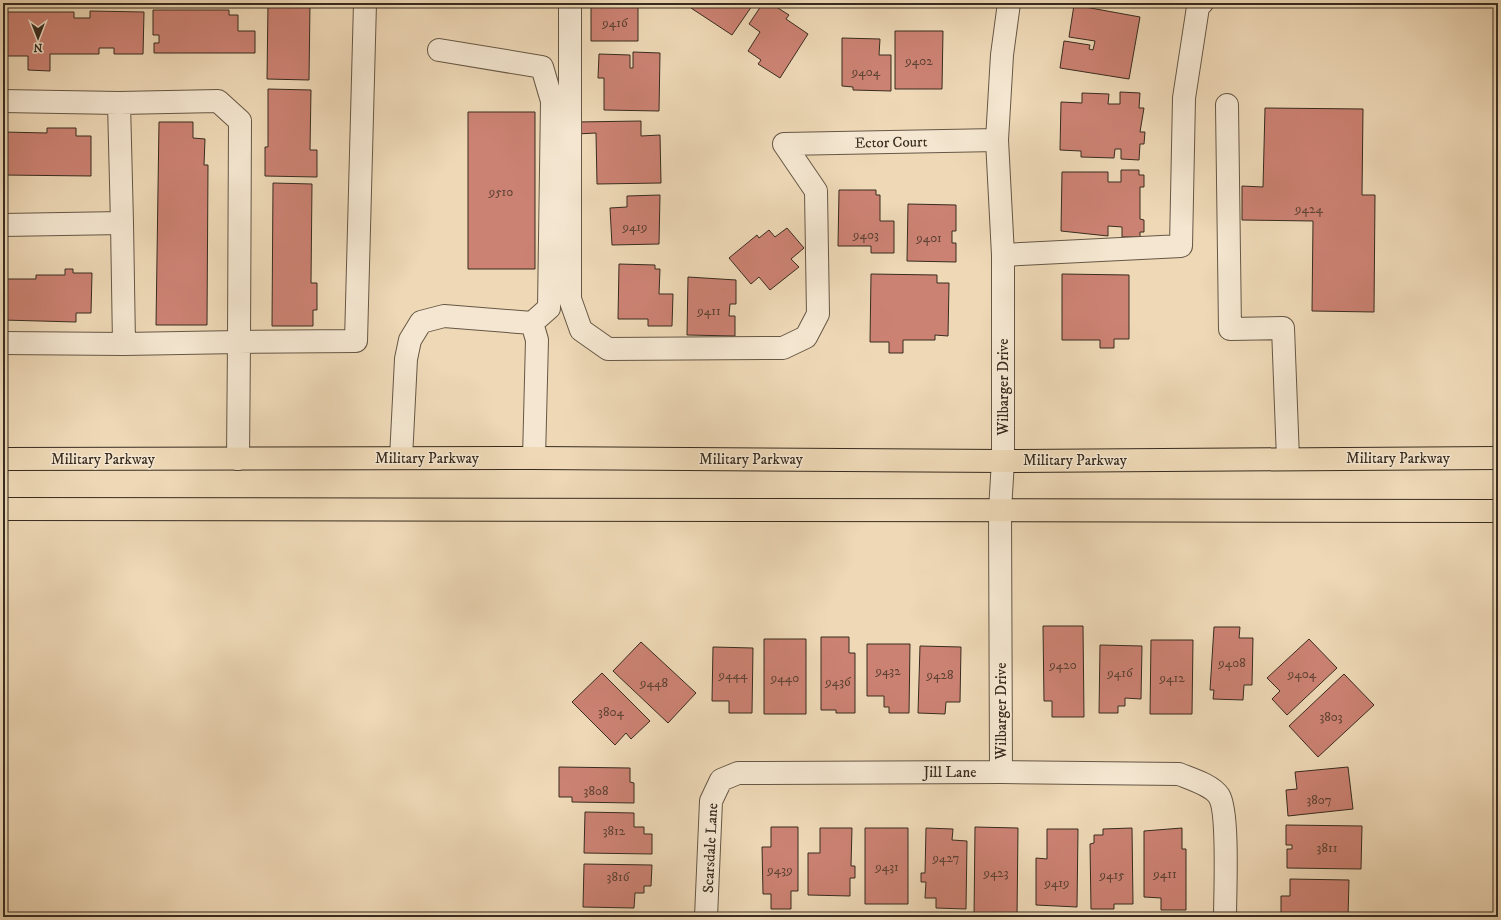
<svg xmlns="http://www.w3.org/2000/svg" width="1501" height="920" viewBox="0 0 1501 920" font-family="'IM FELL DW Pica',serif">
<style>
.building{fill:#cc8273;stroke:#382c1f}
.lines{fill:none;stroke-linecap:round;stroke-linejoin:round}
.minor-casing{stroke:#665745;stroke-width:24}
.major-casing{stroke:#382c1f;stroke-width:24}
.minor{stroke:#f4e6d0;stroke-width:22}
.major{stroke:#eed8b6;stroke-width:22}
.labels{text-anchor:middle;stroke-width:3;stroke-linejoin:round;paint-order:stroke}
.number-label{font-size:13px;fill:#5d4234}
.street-label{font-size:15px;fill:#382c1f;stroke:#f4e6d0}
</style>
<rect width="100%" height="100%" fill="#eed8b6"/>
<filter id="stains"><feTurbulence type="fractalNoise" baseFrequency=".005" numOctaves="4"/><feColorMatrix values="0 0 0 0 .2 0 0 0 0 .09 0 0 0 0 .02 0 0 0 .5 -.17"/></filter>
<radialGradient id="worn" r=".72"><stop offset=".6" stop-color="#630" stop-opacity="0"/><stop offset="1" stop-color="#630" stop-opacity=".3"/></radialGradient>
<!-- building -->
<path class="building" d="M268,3H310L309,80L267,79Z
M591,3H638V41H591Z
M695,3H754L732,35L691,8Z
M763,3H770L789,15L786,19L808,34L780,78L758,64L761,60L748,51L760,32L749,24Z
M1074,5L1140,17L1129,79L1060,68L1064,41L1090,45L1089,49L1093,50L1095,41L1069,37Z
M153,10H229V15H238V31H255V53H154V43H159V35H153Z
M90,11L144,12L143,54H114V48H99V54H50V71L28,70V56H6L7,12H74V18H90Z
M895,31H943L942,89H895Z
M842,38L880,39L879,55H891V91L853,90V87L842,86Z
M633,52L660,53L659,111L604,110V78H598L599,54L630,55V68H633Z
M268,89L311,90L310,150H317V177L265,176V147H268Z
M1120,92L1140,93L1139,108H1144L1140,132H1145L1144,144H1140L1139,160L1121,159V149H1115L1114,158L1081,157V151L1060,150L1061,102L1082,103V93L1109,94L1108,104H1120Z
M1265,108L1363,109L1362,195H1375L1374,312L1312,311L1313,221L1242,220V186L1263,187Z
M468,112H535V269H468Z
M641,121V136L660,135L661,183L597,184L596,133L577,134L576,122Z
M159,122H193V138L205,139L204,165H208L207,325H156Z
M47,128H76V136H91V176L3,175V132L47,133Z
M1121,170H1139V175H1144V187H1140V219L1144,220V232H1140V237H1122V227L1108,226V236L1061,231L1062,172H1108V182H1121Z
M273,183L312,184L311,283H317V310H313V326H272Z
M839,190H876V195H880V221H894V253H871V246H838Z
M660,195L659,244L612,245L610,208L627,207V196Z
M908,204L956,205V231H952V243H956V262L907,261Z
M787,228L804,248L791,259L799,267L770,290L759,277L751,284L729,258L757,235L759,238L769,230L775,237Z
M619,264L655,265V269H660L659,294H673L672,326H648V319H618Z
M65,269H73V273H92L91,313H76V322L3,320V275V279H36V275H65Z
M871,274L937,275V283H949L948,336L935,335V340H903V353H889V342H870Z
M1062,274L1129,275V339H1114V348H1100V340H1062Z
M688,277L736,280V304H730L729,316H735V336L687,335Z
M1043,626H1083L1084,717H1052V701H1044Z
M1214,627H1240L1239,638H1253L1252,685H1244L1243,700L1213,699L1214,690H1210Z
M821,637H849V653H855V713H836V710H821Z
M764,639H806V714H764Z
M1309,639L1337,668L1287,715L1272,699L1280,691L1267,678Z
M1151,640H1193L1192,714H1150Z
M641,642L696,693L668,723L613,671Z
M867,644H910L909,713H889V707H884V696H867Z
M1100,645L1142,646L1141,699L1125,698V706H1118V713H1099Z
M920,646L961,647L960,702H946L945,714L918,713Z
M713,647L753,648L752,713H729V701H712Z
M602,673L650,721L631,739L626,733L615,745L572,702Z
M1344,674L1374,705L1318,757L1289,726Z
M559,767L630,768V782L634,783V803L572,802V797H559Z
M1348,767L1353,809L1288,816L1286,790L1297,789L1295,772Z
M585,812L634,813V827H644V834H652V854L584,853Z
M1286,825L1362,826L1361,869L1287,868V849H1292V845H1286Z
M771,827H798V891H791V909H771V894H763L762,847H771Z
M975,827L1018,828L1017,917H974Z
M820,828H852L851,866H855V878H850V896L808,895V853H820Z
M865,828H908V904H865Z
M926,828L953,829L952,840L967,841L966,909L936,908V898H925L926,882H921V873H925Z
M1132,828L1133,904H1114V909H1091L1090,844L1094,843V835H1103V829Z
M1182,828V849H1186V910H1161V898L1144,897V831Z
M1047,829H1078L1077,907L1036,905V858L1047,859Z
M584,864L652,865L651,886H644V893H635L634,908L583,907Z
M1290,879L1349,880L1348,917H1281V896H1290Z
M582,915L634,916L582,917Z"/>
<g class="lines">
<defs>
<path id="minor" d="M570,3V299L581,330L608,349L783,348L806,337L818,314L816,191L784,144
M439,50L542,67L552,101L549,308L532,323
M3,101L119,103L122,223L3,225
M119,103L218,101L240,121L239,342L356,341L365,3
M1227,105L1230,329L1283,328L1288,459
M784,144L997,140
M122,223L124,344
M1003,255L1181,246L1184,98L1198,7L1202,3
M3,343L124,344L239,342L238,459
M401,458L406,359L410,340L421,322L444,316L532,323L537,340L534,458
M1001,772L1000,510L1003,461V255L997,140L1002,55L1009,3
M706,917L711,801L721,780L738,773L1001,772L1179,774C1191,779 1212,785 1219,796C1229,812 1225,895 1225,917"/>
<path id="major" d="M3,459L534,458L1003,461L1498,458
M3,509L1498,511"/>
</defs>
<!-- minor casing -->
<use href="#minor" class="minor-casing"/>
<!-- major casing -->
<use href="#major" class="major-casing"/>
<!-- minor -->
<use href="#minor" class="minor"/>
<!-- major -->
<use href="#major" class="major"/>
</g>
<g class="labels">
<!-- number labels -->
<g class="number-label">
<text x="615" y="27">9416</text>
<text x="919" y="65">9402</text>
<text x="866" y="76">9404</text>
<text x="501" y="196">9510</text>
<text x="1309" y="213">9424</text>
<text x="635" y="231">9419</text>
<text x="866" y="239">9403</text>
<text x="929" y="242">9401</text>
<text x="709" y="315">9411</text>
<text x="1232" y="667">9408</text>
<text x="1063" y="669">9420</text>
<text x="888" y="675">9432</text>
<text x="1120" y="677">9416</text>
<text x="1302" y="678">9404</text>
<text x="733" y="679">9444</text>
<text x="940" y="679">9428</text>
<text x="785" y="682">9440</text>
<text x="1172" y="682">9412</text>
<text x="838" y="686">9436</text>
<text x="654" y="687">9448</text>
<text x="611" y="716">3804</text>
<text x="1331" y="721">3803</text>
<text x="596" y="795">3808</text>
<text x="1319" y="804">3807</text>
<text x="614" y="835">3812</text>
<text x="1327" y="852">3811</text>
<text x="946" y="862">9427</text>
<text x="887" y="871">9431</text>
<text x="780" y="874">9439</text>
<text x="996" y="877">9423</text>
<text x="1165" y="878">9411</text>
<text x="1112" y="879">9415</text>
<text x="618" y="881">3816</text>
<text x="1057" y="887">9419</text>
</g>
<!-- street labels -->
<g class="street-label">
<text transform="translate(891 142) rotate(-1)" y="5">Ector Court</text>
<text transform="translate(1003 387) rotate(-90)" y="5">Wilbarger Drive</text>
<text x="427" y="463">Military Parkway</text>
<text x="1398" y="463">Military Parkway</text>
<text x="103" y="464">Military Parkway</text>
<text x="751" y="464">Military Parkway</text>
<text x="1075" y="465">Military Parkway</text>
<text transform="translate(1001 711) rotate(-90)" y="5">Wilbarger Drive</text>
<text x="950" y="777">Jill Lane</text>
<text transform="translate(710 848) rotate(-87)" y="5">Scarsdale Lane</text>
</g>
</g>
<!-- margin -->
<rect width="1501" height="920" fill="none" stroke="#eed8b6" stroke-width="16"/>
<rect x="4" y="4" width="1493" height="912" fill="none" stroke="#382c1f" stroke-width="2"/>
<rect x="8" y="8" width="1485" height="904" fill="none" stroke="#382c1f"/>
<!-- north arrow -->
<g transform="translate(38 38) rotate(180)" stroke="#f4e6d0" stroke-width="3" paint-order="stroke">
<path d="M0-3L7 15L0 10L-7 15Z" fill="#382c1f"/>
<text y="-6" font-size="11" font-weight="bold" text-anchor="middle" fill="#382c1f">N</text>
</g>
<rect width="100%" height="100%" filter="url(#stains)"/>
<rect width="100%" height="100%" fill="url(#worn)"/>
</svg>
